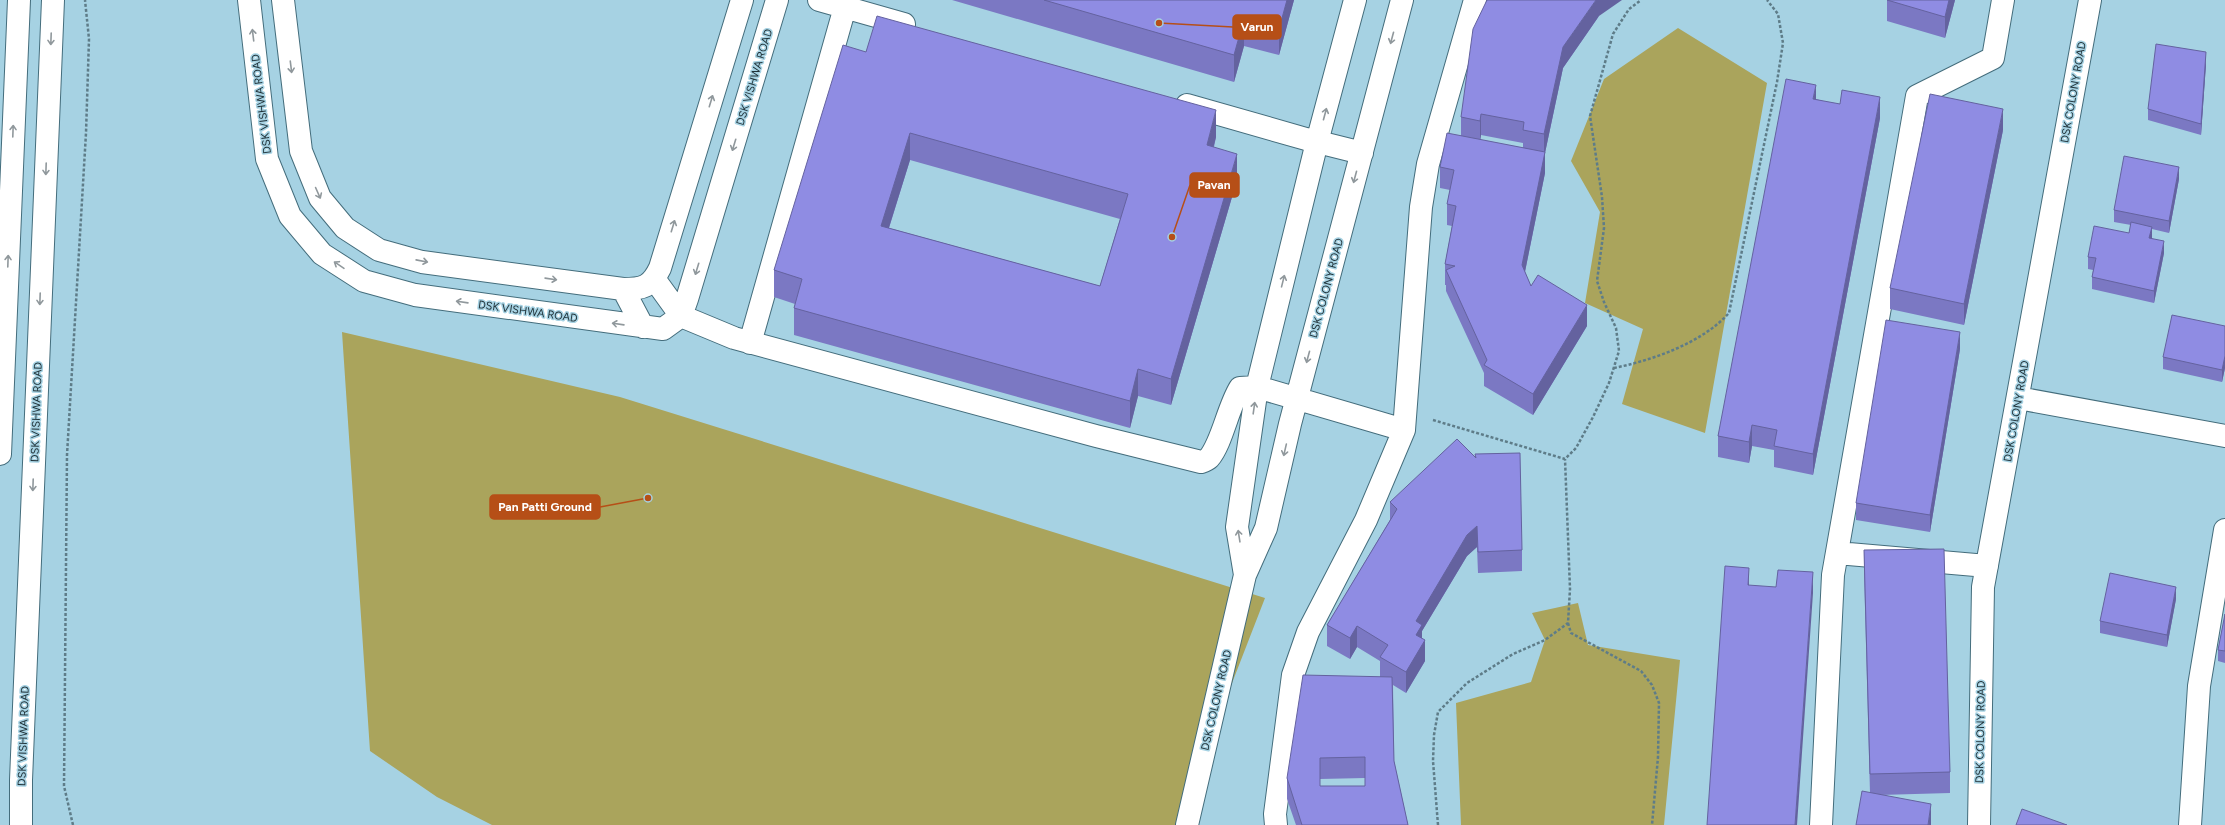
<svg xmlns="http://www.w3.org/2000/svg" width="2225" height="825" viewBox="0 0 2225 825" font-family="Figtree,sans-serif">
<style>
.green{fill:#aaa45c}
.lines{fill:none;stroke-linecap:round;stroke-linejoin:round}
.minor-casing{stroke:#446d7c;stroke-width:24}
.path{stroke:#5e7c88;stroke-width:2.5;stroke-dasharray:3 2;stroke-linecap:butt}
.minor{stroke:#fff;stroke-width:22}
.wall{fill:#7b78c3;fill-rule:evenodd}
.shaded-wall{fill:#64629f}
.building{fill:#8f8ce3;stroke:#64629f;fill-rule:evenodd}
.oneway{stroke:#90989c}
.labels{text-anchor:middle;stroke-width:3;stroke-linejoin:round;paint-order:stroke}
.street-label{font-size:11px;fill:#203239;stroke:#a6d2e3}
.leader{fill:none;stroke:#b64f17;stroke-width:1.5}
.callout-dot{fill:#b64f17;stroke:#a6d2e3;stroke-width:1.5}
.callout{fill:#b64f17;stroke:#b64f17;stroke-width:1.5}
.callout-label{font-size:12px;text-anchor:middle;font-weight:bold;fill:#fff}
</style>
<rect width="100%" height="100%" fill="#a6d2e3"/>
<!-- green -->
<path class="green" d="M1678,28L1767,83L1705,433L1622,404L1643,329L1585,303L1600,212L1571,161L1604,79Z
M342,332L620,397L1265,598L1177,825H492L437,797L370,751Z
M1578,603L1588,645L1680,660L1664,825H1461L1456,703L1531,682L1545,640L1532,613Z"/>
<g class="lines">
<defs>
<path id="minor" d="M249,0L267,159L290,216L322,254L364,281L415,295L663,329L681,316L687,299L777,0
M283,0L301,151L320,198L345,228L379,250L422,262L623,289C643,289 651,287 660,268L742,0
M819,0L904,24
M1187,105L1306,139L1362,153
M655,280L681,316L734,338L1096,436L1201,462C1204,461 1207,460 1209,458C1222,443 1228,407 1240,388L1257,387L1404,430
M623,289L643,327
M750,343L847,0
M2018,398L2225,436
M0,454L19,0
M1837,553L1987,566
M1245,575L1237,527L1257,387L1317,142L1355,0
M21,825V780L53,0
M1187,825L1245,575L1266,528L1290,424L1402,0
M1276,825L1275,814L1293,675L1308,632L1366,520L1404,430L1421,207L1428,164L1475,0
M1821,825L1833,575L1917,96L1993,58L2003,0
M1979,825L1983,587L2090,0
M2190,825L2199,686L2225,530"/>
</defs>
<!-- minor casing -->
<use href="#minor" class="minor-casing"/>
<!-- path -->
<path class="path" d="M1614,368C1653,360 1702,343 1729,313L1777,82L1783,43L1778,14L1767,0
M1433,420L1565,459L1576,448L1593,417L1609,383L1619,351L1616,328L1604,302L1597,281L1604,228L1602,197L1590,116L1613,34L1629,9L1641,0
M1568,623L1571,633L1641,671L1652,685L1659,703L1658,757L1652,825
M73,825L64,786L67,455L86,133L89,39L85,0
M1438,825L1433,761L1434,735L1438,712L1467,683L1513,654L1545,640L1568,623L1570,589L1565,459"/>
<!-- minor -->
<use href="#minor" class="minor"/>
</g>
<!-- wall -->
<path class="wall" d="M952,0H1294L1279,55L1244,46L1234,82Z
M1887,0H1955L1945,38L1887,21Z
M1599,16L1563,68L1545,153V173L1525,272L1531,286L1587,326L1533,415L1484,386V373L1446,291V285H1445V264L1452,226L1447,225V204L1450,190L1440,188V167L1461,136V117ZM1481,135L1523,143V148L1480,140Z
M866,52L1216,137L1214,147L1237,180L1171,405L1138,396L1130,428L794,335V308L795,304L774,297V270ZM910,160L1120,219L1100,286L889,228Z
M2206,64L2201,135L2148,120V109Z
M1816,99L1880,118L1813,475L1774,467V450L1752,446L1749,463L1718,457V436Z
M2003,130L1964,325L1890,309V288Z
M2179,179L2169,233L2152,229V238L2164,253L2154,303L2092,289V277L2093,270L2088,269V257L2129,233L2131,225L2114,222V210Z
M2225,326V368L2222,382L2163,369V357Z
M1960,349L1930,532L1856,520V503Z
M1475,454L1522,550V571L1478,573L1477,547L1467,556L1422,631V639L1425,661L1406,693L1393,685L1394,761L1408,825H1296L1287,799V778L1380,677V661L1357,647L1350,659L1327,646V625L1390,520V502L1475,458ZM1365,778V786H1320V779Z
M1864,550L1950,772V793L1880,795L1931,825L1870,793L1864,571Z
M2176,599L2167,647L2100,633V621Z
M2225,614V663L2218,661V650Z"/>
<!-- shaded-wall -->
<path class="shaded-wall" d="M1287,0H1294L1279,55V29Z
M1596,0H1622L1599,16L1563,68L1545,153V173L1522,286V265L1544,154V134L1563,47Z
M1949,0H1955L1945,38V17Z
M1244,19V46L1234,82V55Z
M2206,52V64L2201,135V124Z
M1816,85V106L1813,99Z
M1880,97V118L1813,475V454Z
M2003,109V130L1964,325V304Z
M1216,110V137L1207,172V145Z
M1481,114V135L1480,142V121Z
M910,133V160L881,253V226Z
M1237,154V180L1171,405V379Z
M2179,167V179L2169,233V221Z
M2152,227V239L2149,238Z
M2164,241V253L2154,303V291Z
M1587,305V326L1533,415V394Z
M1960,332V349L1930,532V515Z
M2225,356V368L2222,382V370Z
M1138,369V396L1130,428V401Z
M1752,425V446L1749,463V442Z
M1477,526V547L1467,556L1422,631V645L1425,640V661L1406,693V672L1416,621L1467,535Z
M1749,568V589L1748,585Z
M1813,572V593L1797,825H1795Z
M2176,587V599L2167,647V635Z
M1357,626V647L1350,659V638Z
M1931,804V825H1928Z"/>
<!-- building -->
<path class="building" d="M1044,0H1287L1279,29L1244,19L1234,55Z
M1487,0H1596L1563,47L1544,134L1523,130L1524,122L1481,114L1480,121L1461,117L1473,29Z
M1887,0H1949L1945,17Z
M877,16L1216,110L1207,145L1237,154L1171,379L1138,369L1130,401L794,308L802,279L774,270L843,45L866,52ZM910,133L1128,194L1100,286L881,226Z
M2156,44L2206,52L2201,124L2148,109Z
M1786,79L1816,85L1813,99L1840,104L1842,90L1880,97L1813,454L1774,446L1777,430L1752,425L1749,442L1718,436Z
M1930,94L2003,109L1964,304L1890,288Z
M1447,133L1545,152L1522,265L1531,286L1538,275L1587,305L1533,394L1484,365L1487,360L1446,270L1455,266L1445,264L1456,206L1447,204L1454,170L1440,167Z
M2124,156L2179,167L2169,221L2114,210Z
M2131,222L2152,227L2149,238L2164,241L2154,291L2092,277L2096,258L2088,257L2094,226L2129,233Z
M2172,315L2225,326V356L2222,370L2163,357Z
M1886,320L1960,332L1930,515L1856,503Z
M1457,439L1476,458L1475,454L1520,453L1522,550L1478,552L1477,526L1467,535L1416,621L1422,625L1416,635L1425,640L1406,672L1380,657L1388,645L1357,626L1350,638L1327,625L1397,509L1390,502Z
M1944,549L1950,772L1870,774L1864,550Z
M1725,566L1749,568L1748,585L1776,587L1778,570L1813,572L1795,825H1707Z
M2110,573L2176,587L2167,635L2100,621Z
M2225,614V651L2218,650Z
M1303,675L1392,677L1394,761L1408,825H1302L1287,778ZM1365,757V786H1320V758Z
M1862,791L1931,804L1928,825H1856Z
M2022,809L2067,825H2016Z"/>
<!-- one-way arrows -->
<defs><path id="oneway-shaft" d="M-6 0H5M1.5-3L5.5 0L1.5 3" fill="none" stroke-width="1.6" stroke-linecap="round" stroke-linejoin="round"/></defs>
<g class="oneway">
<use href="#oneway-shaft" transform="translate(253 35) rotate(-97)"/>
<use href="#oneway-shaft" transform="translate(1392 38) rotate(105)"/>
<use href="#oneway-shaft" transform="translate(51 39) rotate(92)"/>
<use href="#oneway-shaft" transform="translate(291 67) rotate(83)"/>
<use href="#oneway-shaft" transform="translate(711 101) rotate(-73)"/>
<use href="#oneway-shaft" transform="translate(1325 114) rotate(-75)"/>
<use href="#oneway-shaft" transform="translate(13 131) rotate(-88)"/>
<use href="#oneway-shaft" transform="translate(734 145) rotate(107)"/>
<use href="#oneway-shaft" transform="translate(46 169) rotate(92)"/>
<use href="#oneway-shaft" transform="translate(1355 177) rotate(105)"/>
<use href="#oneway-shaft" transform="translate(318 193) rotate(66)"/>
<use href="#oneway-shaft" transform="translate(673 226) rotate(-73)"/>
<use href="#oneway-shaft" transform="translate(8 261) rotate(-88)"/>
<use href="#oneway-shaft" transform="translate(422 261) rotate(11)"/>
<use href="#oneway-shaft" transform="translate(339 265) rotate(-146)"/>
<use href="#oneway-shaft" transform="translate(697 269) rotate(107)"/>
<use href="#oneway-shaft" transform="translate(551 279) rotate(8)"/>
<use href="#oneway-shaft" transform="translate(1283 281) rotate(-76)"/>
<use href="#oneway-shaft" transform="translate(40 299) rotate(92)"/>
<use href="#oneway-shaft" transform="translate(462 302) rotate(-172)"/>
<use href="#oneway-shaft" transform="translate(618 324) rotate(-172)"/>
<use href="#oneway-shaft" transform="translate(1308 357) rotate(105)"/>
<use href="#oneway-shaft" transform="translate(1254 408) rotate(-82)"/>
<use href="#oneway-shaft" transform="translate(1285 450) rotate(103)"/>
<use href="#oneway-shaft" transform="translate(33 485) rotate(92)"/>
<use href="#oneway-shaft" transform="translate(1239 536) rotate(-99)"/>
</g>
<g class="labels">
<!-- street labels -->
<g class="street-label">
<text transform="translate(754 77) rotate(-73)" y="4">DSK VISHWA ROAD</text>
<text transform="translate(2073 92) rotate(-80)" y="4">DSK COLONY ROAD</text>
<text transform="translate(261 104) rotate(-97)" y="4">DSK VISHWA ROAD</text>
<text transform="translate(1326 288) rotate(-75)" y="4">DSK COLONY ROAD</text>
<text transform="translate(528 311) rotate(8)" y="4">DSK VISHWA ROAD</text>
<text transform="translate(2016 411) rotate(-80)" y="4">DSK COLONY ROAD</text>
<text transform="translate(36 412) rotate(-88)" y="4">DSK VISHWA ROAD</text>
<text transform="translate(1216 700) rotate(-77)" y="4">DSK COLONY ROAD</text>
<text transform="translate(1980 732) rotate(-89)" y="4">DSK COLONY ROAD</text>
<text transform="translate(23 736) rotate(-88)" y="4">DSK VISHWA ROAD</text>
</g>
</g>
<!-- callouts -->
<path class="leader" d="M1159 23L1233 27M1172 237L1190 185M648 498L600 507"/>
<g class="callout-dot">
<circle cx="1159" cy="23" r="4"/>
<circle cx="1172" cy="237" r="4"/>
<circle cx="648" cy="498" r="4"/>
</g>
<g class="callout">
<rect x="1233" y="15" width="48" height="24" rx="4"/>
<rect x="1190" y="173" width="49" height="24" rx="4"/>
<rect x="490" y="495" width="110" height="24" rx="4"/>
</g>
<g class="callout-label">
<text x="1257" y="31">Varun</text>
<text x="1214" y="189">Pavan</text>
<text x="545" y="511">Pan Patti Ground</text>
</g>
</svg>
